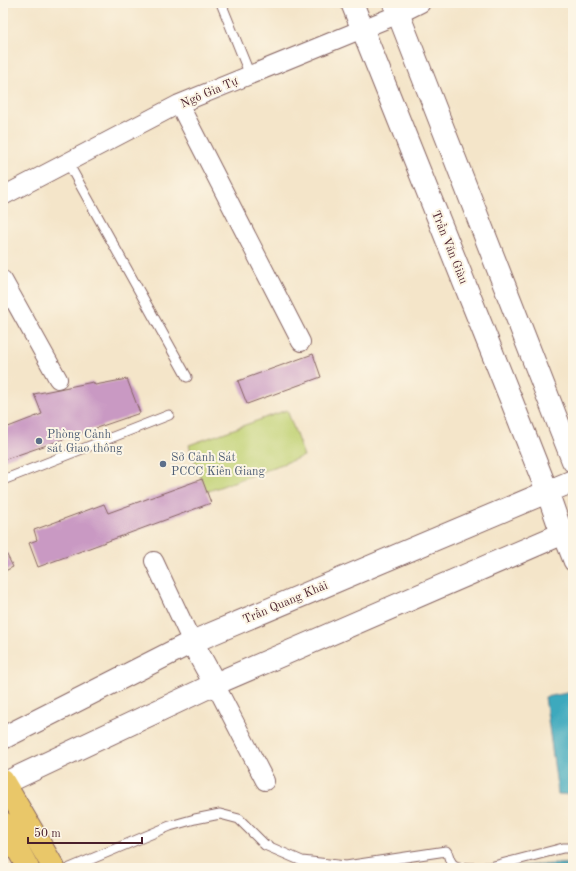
<svg xmlns="http://www.w3.org/2000/svg" width="576" height="871" viewBox="0 0 576 871" font-family="'Old Standard TT',serif">
<style>
.green{fill:#c1d275;stroke:#867850}
.water{fill:#3da9bd;stroke:#446474}
.building{fill:#c999c3}
.lines{fill:none;stroke-linecap:round;stroke-linejoin:round}
.service-casing{stroke:#866462;stroke-width:11}
.minor-casing{stroke:#866462;stroke-width:20}
.tertiary-casing{stroke:#866462;stroke-width:24}
.primary-casing{stroke:#866462;stroke-width:24}
.service{stroke:#fff;stroke-width:9}
.minor{stroke:#fff;stroke-width:18}
.tertiary{stroke:#fff;stroke-width:22}
.primary{stroke:#e9c769;stroke-width:22}
.service-dot{fill:#5c6f8a;stroke:#fcf5e5;stroke-width:1.5}
.labels{text-anchor:middle;stroke-width:4;stroke-linejoin:round;paint-order:stroke}
.street-label{font-size:12px;fill:#4a1f2b;stroke:#fcf5e5}
.service-label{font-size:12px;fill:#4e5e75;stroke:#fcf5e5;text-anchor:start}
</style>
<rect width="100%" height="100%" fill="#fcf5e5"/>
<filter id="ink" filterUnits="userSpaceOnUse"><feTurbulence type="fractalNoise" baseFrequency=".025" numOctaves="2"/><feDisplacementMap in="SourceGraphic" scale="8" xChannelSelector="R" yChannelSelector="G"/><feConvolveMatrix kernelMatrix="1 2 1 2 8 2 1 2 1" color-interpolation-filters="sRGB"/></filter>
<filter id="wash" filterUnits="userSpaceOnUse"><feTurbulence type="fractalNoise" baseFrequency=".012" numOctaves="4" result="noise"/><feDisplacementMap in="SourceGraphic" scale="16" xChannelSelector="R" yChannelSelector="G"/><feGaussianBlur stdDeviation="0.9" result="paint"/><feColorMatrix in="noise" values="0 0 0 0 0 0 0 0 0 0 0 0 0 0 0 0 0 1.4 0 .05"/><feComposite in="paint" operator="in"/></filter>
<g filter="url(#wash)">
<rect width="100%" height="100%" fill="#f4e5c9"/>
<!-- green -->
<path class="green" d="M287,410L304,456L206,492L189,445Z"/>
<!-- water -->
<path class="water" d="M573,692V795L558,794L545,697Z
M573,863V868H488Z"/>
<g id="blocks">
<!-- building -->
<path class="building" d="M313,354L321,377L247,404L238,381Z
M127,379L140,413L3,460V429L42,414L34,394L93,382L95,385Z
M202,479L211,503L38,567L29,543L37,540L34,530L104,504L108,513Z
M3,547L13,567L3,572Z"/>
</g>
</g>
<g filter="url(#ink)">
<use href="#blocks" fill-opacity="0" stroke="#866462" stroke-width="1"/>
<g class="lines">
<defs>
<path id="service" d="M221,3L250,75
M68,163L187,377
M3,480L169,415
M70,868L170,826L195,819L220,814L239,819L265,845L302,861L346,866L446,851C449,854 448,856 450,860C453,869 464,867 473,868
M475,868L490,867L563,848H573"/>
<path id="minor" d="M179,104L301,342
M3,196L179,104L399,14L421,3
M3,280L58,379
M562,534L573,562
M154,561L192,642
M215,684L265,781"/>
<path id="tertiary" d="M352,3L512,402L547,491L562,534
M394,3L573,461
M192,642L215,684
M3,738L192,642L573,481
M3,784L215,684L573,529"/>
<path id="primary" d="M3,781L54,868
M3,823L28,868"/>
</defs>
<!-- service casing -->
<use href="#service" class="service-casing"/>
<!-- minor casing -->
<use href="#minor" class="minor-casing"/>
<!-- tertiary casing -->
<use href="#tertiary" class="tertiary-casing"/>
<!-- primary casing -->
<use href="#primary" class="primary-casing"/>
<!-- service -->
<use href="#service" class="service"/>
<!-- minor -->
<use href="#minor" class="minor"/>
<!-- tertiary -->
<use href="#tertiary" class="tertiary"/>
<!-- primary -->
<use href="#primary" class="primary"/>
</g>
</g>
<!-- markers -->
<g class="service-dot">
<circle cx="39" cy="441" r="4"/>
<circle cx="163" cy="464" r="4"/>
</g>
<g class="labels">
<!-- street labels -->
<g class="street-label">
<text transform="translate(209 92) rotate(-23)" y="4">Ngô Gia Tự</text>
<text transform="translate(450 247) rotate(68)" y="4">Trần Văn Giàu</text>
<text transform="translate(285 602) rotate(-23)" y="4">Trần Quang Khải</text>
</g>
<!-- service labels -->
<g class="service-label">
<text x="47" y="438">Phòng Cảnh<tspan x="47" dy="14">sát Giao thông</tspan></text>
<text x="171" y="461">Sở Cảnh Sát<tspan x="171" dy="14">PCCC Kiên Giang</tspan></text>
</g>
</g>
<!-- margin -->
<rect width="576" height="871" fill="none" stroke="#fcf5e5" stroke-width="16"/>
<!-- scale -->
<path d="M28 837v6h114v-6" fill="none" stroke="#4a1f2b" stroke-width="2"/>
<text x="34" y="837" font-size="12" fill="#4a1f2b" stroke="#fcf5e5" stroke-width="3" paint-order="stroke">50 m</text>
</svg>
